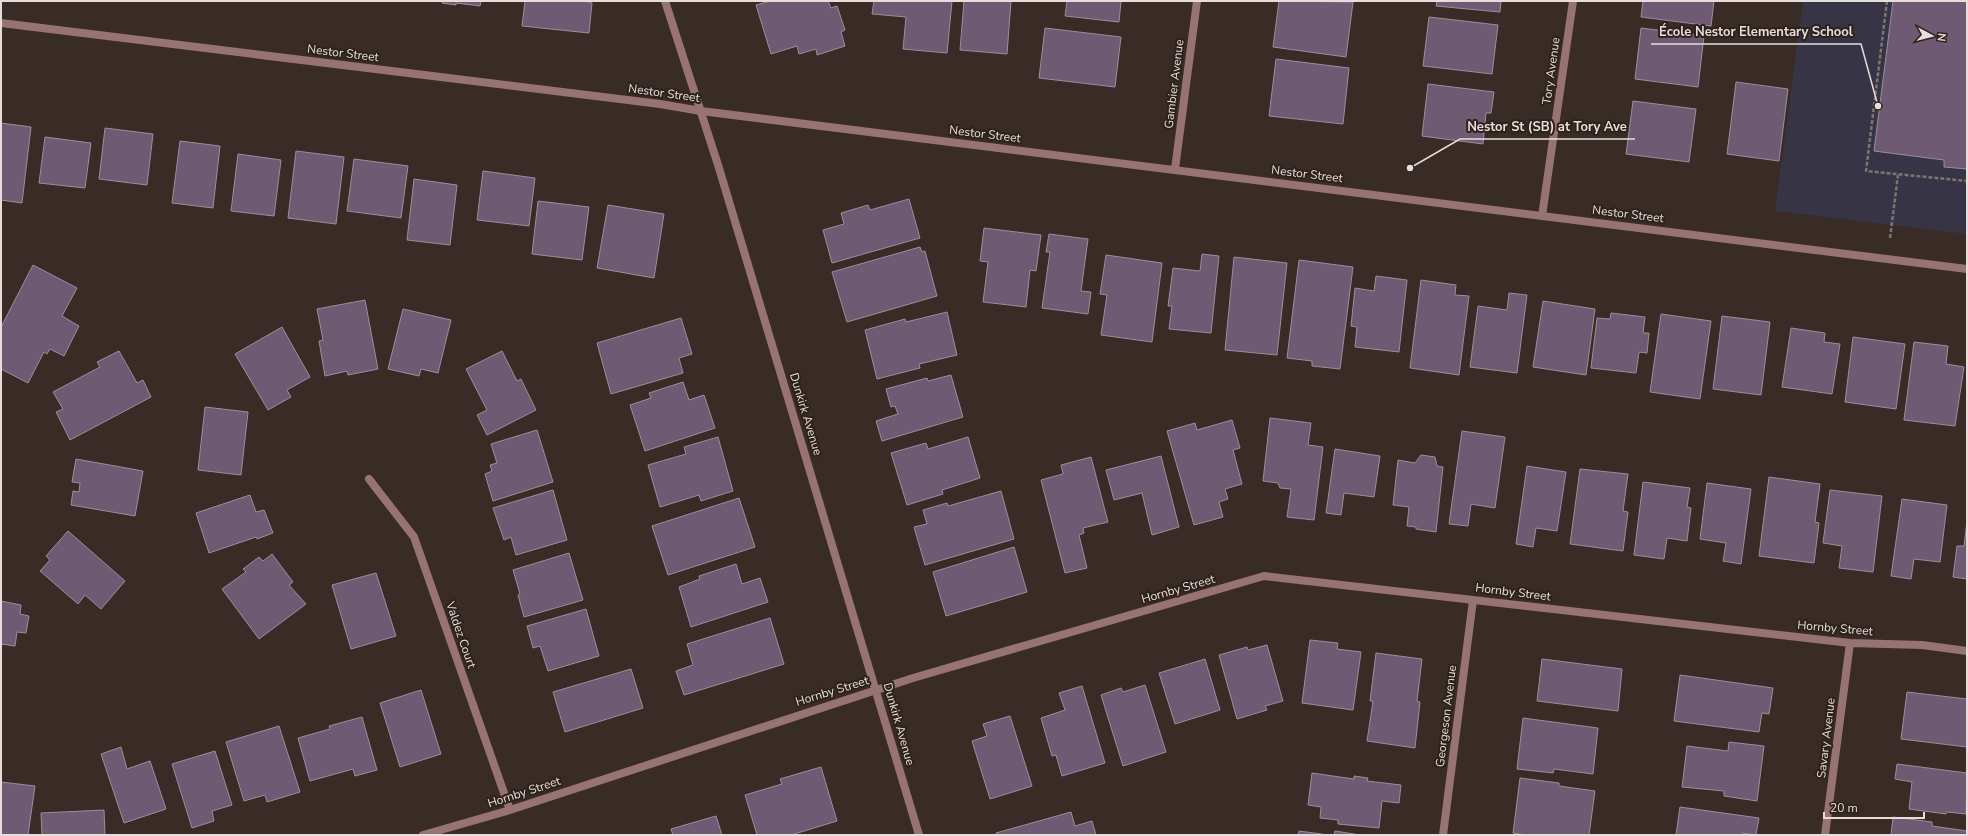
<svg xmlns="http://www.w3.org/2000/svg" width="1968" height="836" viewBox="0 0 1968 836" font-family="'Nunito Sans',sans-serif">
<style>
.education{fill:#373445}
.building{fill:#6e5b73;stroke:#998f9c}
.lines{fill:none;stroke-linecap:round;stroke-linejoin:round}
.path{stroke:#7f7470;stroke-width:2.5;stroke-dasharray:4 2;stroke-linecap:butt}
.minor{stroke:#987373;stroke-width:8}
.tertiary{stroke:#987373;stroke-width:8}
.labels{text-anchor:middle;stroke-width:4;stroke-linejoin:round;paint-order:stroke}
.street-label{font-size:12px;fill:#e7dedb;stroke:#2e221d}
.leader{fill:none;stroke:#e7dedb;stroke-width:1.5}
.callout-dot{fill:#e7dedb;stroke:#2e221d;stroke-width:1.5}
.callout-label{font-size:13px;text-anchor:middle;font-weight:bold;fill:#e7dedb;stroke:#2e221d;stroke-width:4;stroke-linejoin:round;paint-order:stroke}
</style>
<rect width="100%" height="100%" fill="#392c27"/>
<!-- education -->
<path class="education" d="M1803,1H1967V234L1775,211Z"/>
<!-- building -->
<path class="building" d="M442,1H481L480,6L456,3V5L442,3Z
M525,1H585L592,3L589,33L522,26Z
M770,1H828L831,8L837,6L845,30L841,32L845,46L817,55L816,49L799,54L797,46L771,54L756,5Z
M874,1H952L947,53L903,49L906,17L872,14Z
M964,1H1011L1007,54L960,50Z
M1067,1H1121L1119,22L1065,16Z
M1279,1L1353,2L1346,57L1273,47Z
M1437,1H1501L1500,12L1436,6Z
M1643,1H1714L1711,26L1641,17Z
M1893,1H1967V169L1944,167V160L1874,151Z
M1429,17L1498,25L1492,74L1423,66Z
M1045,28L1121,37L1115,87L1039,78Z
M1641,28L1704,36L1698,87L1635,79Z
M1276,59L1349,68L1343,124L1269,116Z
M1736,82L1788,89L1779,161L1727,154Z
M1428,84L1494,92L1491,113H1486L1483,144L1422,136Z
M1633,101L1696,109L1689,162L1626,154Z
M1,123L31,127L22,203L1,200Z
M105,128L153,134L147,185L99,179Z
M45,137L91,143L85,188L39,183Z
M180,141L220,146L213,208L172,203Z
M296,151L344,157L336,224L288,218Z
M238,154L281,160L274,216L231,211Z
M354,159L408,166L401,218L347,211Z
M483,171L535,178L529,226L477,220Z
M414,179L457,185L450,245L407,240Z
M909,199L920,238L832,263L823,230L844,224L841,213L868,205L870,210Z
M538,201L589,207L582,260L532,254Z
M608,205L664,214L654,278L597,268Z
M984,228L1041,235L1036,271L1030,270L1026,307L983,302L988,262L980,261Z
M1049,234L1088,239L1081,291L1091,292L1088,314L1042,308L1050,252H1046Z
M920,247L922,252L925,251L937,296L847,322L832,272Z
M1202,254L1219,256L1211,333L1169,329L1172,306H1168L1173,268L1200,271Z
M1106,255L1162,263L1152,342L1101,335L1107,295L1100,294Z
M1234,257L1287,263L1277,355L1225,350Z
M1299,260L1353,267L1340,369L1312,366V361L1287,358Z
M33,265L77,288L62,316L79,326L64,356L50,349L47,354L44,352L28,383L1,369V327Z
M1376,276L1407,280L1399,352L1355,347L1357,327L1351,326L1355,288L1374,291Z
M1421,280L1456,285L1455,295L1469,296L1459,375L1410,368Z
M1509,293L1527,295L1517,373L1470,367L1478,306L1507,310Z
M365,300L378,369L348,375L347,371L325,376L319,341L323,340L317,309Z
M1543,301L1595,309L1586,375L1533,367Z
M403,309L451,320L438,373L421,369L419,376L388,369Z
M947,312L957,355L919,364L920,368L877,379L865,330L905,319L906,322Z
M1611,313L1645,317L1643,333H1649L1647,353L1639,352L1636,373L1591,368L1597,318L1610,319Z
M1661,314L1711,321L1700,399L1650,392Z
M1722,316L1770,322L1761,395L1713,389Z
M681,318L692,354L679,358L683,373L611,394L597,343Z
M282,327L310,377L287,390L291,397L268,410L235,354Z
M1791,328L1825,333L1824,342L1840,344L1832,394L1782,387Z
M1853,337L1905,344L1896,409L1845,402Z
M1914,342L1948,346L1946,364L1964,367L1955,426L1904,420Z
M119,351L137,383L143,380L151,397L70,440L56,412L63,409L53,392L100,367L97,362Z
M502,351L517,381L521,379L536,410L487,435L477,415L487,410L466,369Z
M951,375L963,417L882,441L876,421L898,414L895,406L891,407L886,389L927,378L928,381Z
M683,382L689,400L704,395L715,428L645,451L630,405L651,398L649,393Z
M205,407L248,412L241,475L198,470Z
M1270,418L1311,423L1308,445L1323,447L1314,520L1287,517L1291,489L1280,488L1278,483L1263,481Z
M1232,420L1240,448L1233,450L1242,484L1225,489L1228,499L1219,502L1223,517L1194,525L1167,431L1195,423L1197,430Z
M537,430L553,482L493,501L485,474L492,471L490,465L497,463L491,444Z
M1462,431L1505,437L1495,508L1471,504L1468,526L1449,524Z
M718,437L733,491L701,501L699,495L660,507L648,465L686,454L684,447Z
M968,437L980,478L942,490L943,494L907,505L891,453L926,443L928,449Z
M1335,449L1380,456L1374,497L1344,493L1341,515L1326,513Z
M1421,455L1435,457L1437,466L1443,467L1436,532L1416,529V527L1407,526L1409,507L1393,505L1398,460L1415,463Z
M1161,456L1179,527L1152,535L1142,493L1114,500L1106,470Z
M1091,457L1108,522L1083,528L1084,533L1079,535L1087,568L1065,573L1041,480L1063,474L1061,465Z
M76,459L143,471L135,516L71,505L73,491L79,492L80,483L72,482Z
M1527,466L1566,472L1557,531L1536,528L1533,547L1516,544Z
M1580,469L1628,474L1623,511L1628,512L1623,551L1570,544Z
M1769,477L1820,484L1815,522L1819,523L1814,563L1759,556Z
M1643,482L1690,488L1687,507L1691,508L1687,541L1667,538L1664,559L1634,555Z
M1707,483L1751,489L1741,564L1723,561L1726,543L1700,539Z
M553,490L567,540L516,555L511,537L504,540L493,508Z
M1830,490L1882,496L1873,572L1839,568L1842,546L1823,543Z
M1001,491L1014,539L925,565L914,527L927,524L923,510L947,503L948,506Z
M250,495L256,512L264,510L273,533L257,539L256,537L209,553L196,513Z
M739,498L755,547L668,575L652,526Z
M1902,499L1947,505L1940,562L1914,559L1911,579L1891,576Z
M1967,521V579L1953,577L1957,546H1964Z
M68,531L125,581L101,609L85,595L78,604L40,571L50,560L46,556Z
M1014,547L1027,592L946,616L933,572Z
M569,553L583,600L524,617L518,595L520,594L513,570Z
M272,554L293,582L289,585L306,604L259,639L222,589L246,572L243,569L259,557L263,561Z
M736,564L742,584L760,578L768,602L691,627L679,587L700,579L699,576Z
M376,573L396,636L351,649L332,585Z
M1,601L21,605L20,614L29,616L26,633L17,632L15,646L1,644Z
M586,609L599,656L548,671L540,646L533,648L527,626Z
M770,618L784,664L684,695L676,671L693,665L687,644Z
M1310,640L1338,643L1337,649L1361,652L1353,710L1302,703Z
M1267,645L1283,701L1265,706L1267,710L1237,719L1219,655L1247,647L1248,650Z
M1376,653L1422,659L1417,701L1420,702L1415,748L1367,741L1373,701H1370Z
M1205,659L1220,710L1175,724L1159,673Z
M1542,659L1622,669L1618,711L1537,701Z
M631,669L643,708L565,732L553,692Z
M1680,675L1773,688L1769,714L1762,713L1759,732L1674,721Z
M1145,685L1166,752L1123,766L1101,695L1121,688L1123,692Z
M1082,686L1105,763L1062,776L1056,755L1052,756L1041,718L1065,710L1059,693Z
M421,690L441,754L400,767L380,703Z
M1907,692L1967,699V747L1901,739Z
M1010,716L1032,786L990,799L972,741L987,736L983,724Z
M362,717L377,770L355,776L353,769L310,781L298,738L330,729L329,726Z
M1523,718L1598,728L1593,774L1554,769L1553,773L1517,769Z
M279,726L300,792L267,802L265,795L244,801L226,742Z
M1729,742L1764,746L1757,801L1724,796V791L1682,787L1687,746L1728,751Z
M121,747L127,769L150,761L166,809L124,823L101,754Z
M215,751L232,805L212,811L214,821L192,828L172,764Z
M1897,764L1967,773L1966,814L1947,812L1946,814L1909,809L1912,782L1895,779Z
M821,767L837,821L791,835H757L745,795L782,784L780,779Z
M1312,773L1354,779V776L1368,778L1367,781L1401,785L1399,803L1382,801L1379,828L1338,824V820L1320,818L1321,807L1308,805Z
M1520,778L1559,783V786L1595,791L1589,835H1527L1513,833Z
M1,782L35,786L28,835H1Z
M1680,807L1759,818L1756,835L1742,833L1741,835H1676Z
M104,810L105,835H42L41,813Z
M1071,812L1075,826L1092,821L1096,835H996V833Z
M716,816L722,835H673L671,829Z
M1893,817L1932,822V826L1967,831V835H1891Z
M1299,831L1329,835H1298Z
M1335,831L1360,835H1334Z"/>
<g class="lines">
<!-- path -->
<path class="path" d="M1887,1L1866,171L1967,181
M1890,238L1898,175"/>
<!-- minor -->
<path class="minor" d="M1,23L660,104L701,111
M1175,169L1197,1
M1542,216L1573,1
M369,479L414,537L510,810
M423,835L510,810L913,678L1264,576L1850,643L1922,645L1967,651
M1443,835L1473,600
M1825,835L1850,643"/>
<!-- tertiary -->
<path class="tertiary" d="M665,1L719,168L919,835
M701,111L1967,269"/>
</g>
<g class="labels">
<!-- street labels -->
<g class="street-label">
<text transform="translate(343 53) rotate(7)" y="4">Nestor Street</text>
<text transform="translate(1551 71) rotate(-82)" y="4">Tory Avenue</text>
<text transform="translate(1174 84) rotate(-83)" y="4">Gambier Avenue</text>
<text transform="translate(664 93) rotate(8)" y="4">Nestor Street</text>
<text transform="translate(985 134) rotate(7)" y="4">Nestor Street</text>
<text transform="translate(1307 174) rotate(7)" y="4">Nestor Street</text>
<text transform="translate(1628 214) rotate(7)" y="4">Nestor Street</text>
<text transform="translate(806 414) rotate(73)" y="4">Dunkirk Avenue</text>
<text transform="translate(1178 589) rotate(-16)" y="4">Hornby Street</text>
<text transform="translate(1513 592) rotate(7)" y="4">Hornby Street</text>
<text transform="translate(1835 628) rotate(5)" y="4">Hornby Street</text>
<text transform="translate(461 635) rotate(71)" y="4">Valdez Court</text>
<text transform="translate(832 691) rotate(-17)" y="4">Hornby Street</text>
<text transform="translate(1446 716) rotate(-83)" y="4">Georgeson Avenue</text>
<text transform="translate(899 724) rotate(74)" y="4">Dunkirk Avenue</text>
<text transform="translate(1826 738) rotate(-83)" y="4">Savary Avenue</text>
<text transform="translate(524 792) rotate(-18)" y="4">Hornby Street</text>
</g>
</g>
<!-- callouts -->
<path class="leader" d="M1878 106L1861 44H1651M1410 168L1460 139H1635"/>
<g class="callout-dot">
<circle cx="1878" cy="106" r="4"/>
<circle cx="1410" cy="168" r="4"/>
</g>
<g class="callout-label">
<text x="1756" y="36">École Nestor Elementary School</text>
<text x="1547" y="131">Nestor St (SB) at Tory Ave</text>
</g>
<!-- border -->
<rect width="1968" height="836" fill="none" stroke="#e7dedb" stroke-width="4"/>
<!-- north arrow -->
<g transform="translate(1932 36) rotate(97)" stroke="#2e221d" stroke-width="3" paint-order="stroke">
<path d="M0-3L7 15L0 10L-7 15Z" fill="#e7dedb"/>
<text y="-6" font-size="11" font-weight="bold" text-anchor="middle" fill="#e7dedb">N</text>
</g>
<!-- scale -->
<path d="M1824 812v6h100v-6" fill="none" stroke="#e7dedb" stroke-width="2"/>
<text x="1830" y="812" font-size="12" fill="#e7dedb" stroke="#2e221d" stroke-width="3" paint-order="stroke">20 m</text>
</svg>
